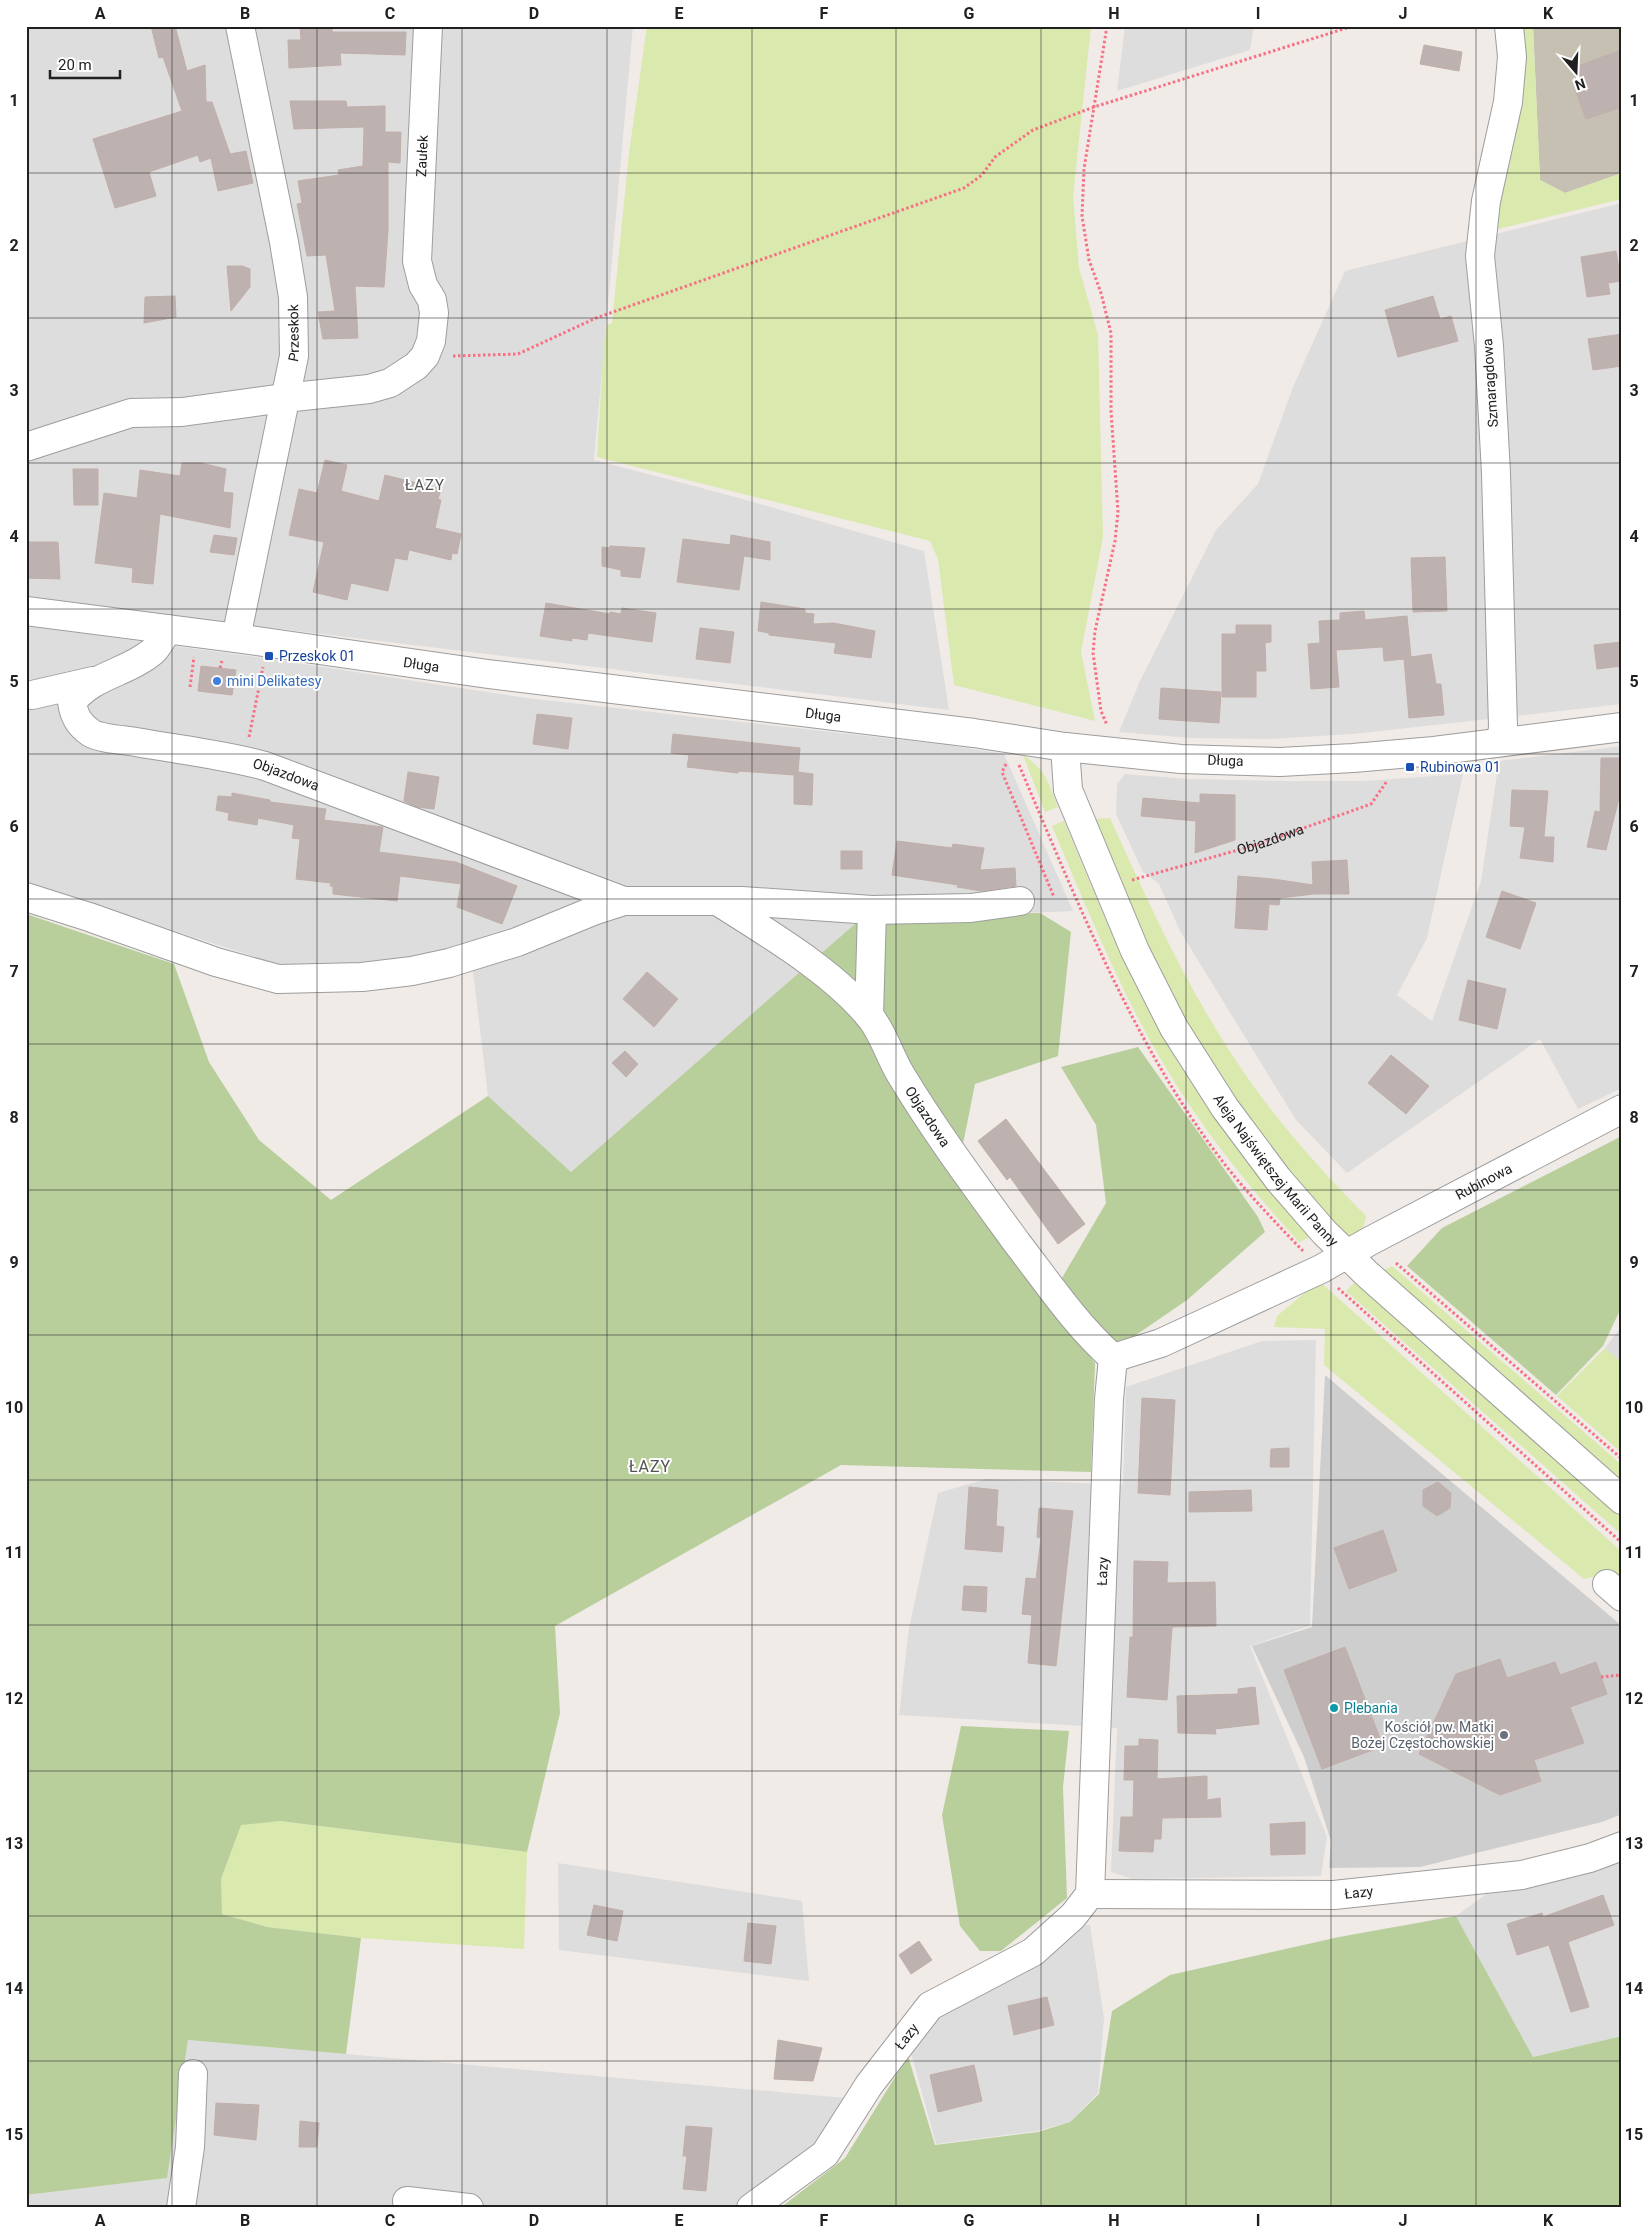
<svg xmlns="http://www.w3.org/2000/svg" width="1648" height="2234" font-family="Roboto,sans-serif">
  <style>
    .residential { fill: #dedddd }
    .religious { fill: #cecece }
    .construction { fill: #c5c0b2 }
    .grass { fill: #dae9ae }
    .forest { fill: #b8cf9c }
    .parking { fill: #dcdcdc }
    .building { fill: #bdb2b0; stroke: #c2aea9 }
    .lines { fill: none; stroke-linecap: round; stroke-linejoin: round }
    .minor-casing { stroke: #9d9d9d; stroke-width: 30 }
    .path { stroke: #f87084; stroke-width: 3; stroke-dasharray: 2.5 2.5; stroke-linecap: butt }
    .minor { stroke: #fff; stroke-width: 28 }
    .grid { fill: none; stroke: #202020; stroke-width: 1; stroke-opacity: 0.55 }
    .transit-dot { fill: #1a4fb4; stroke: #fff; stroke-width: 2 }
    .shop-dot { fill: #3f7fe0; stroke: #fff; stroke-width: 2 }
    .culture-dot { fill: #0f9aa8; stroke: #fff; stroke-width: 2 }
    .worship-dot { fill: #6b7280; stroke: #fff; stroke-width: 2 }
    .labels { text-anchor: middle; stroke-width: 4; stroke-linejoin: round; paint-order: stroke }
    .street-label { font-size: 14px; fill: #202020; stroke: #fff }
    .transit-label { font-size: 14px; fill: #164399; stroke: #fff; text-anchor: start }
    .shop-label { font-size: 14px; fill: #366cbe; stroke: #fff; text-anchor: start }
    .culture-label { font-size: 14px; fill: #0d838f; stroke: #fff; text-anchor: start }
    .worship-label { font-size: 14px; fill: #5b616d; stroke: #fff; text-anchor: end }
    .neighbourhood-label { font-size: 15px; letter-spacing: 1px; fill: #535353; stroke: #fff }
    .quarter-label { font-size: 16px; letter-spacing: 1px; fill: #535353; stroke: #fff }
    .neatline { fill: none; stroke: #202020; stroke-width: 2 }
    .grid-label { font-size: 16px; text-anchor: middle; font-weight: bold; fill: #202020 }
  </style>
  <rect width="100%" height="100%" fill="#f0ebe7"/>
  <!-- residential -->
  <g class="residential">
    <path d="M26,26h607l-39,434 138,36 192,55 25,159 -677,-82 -34,-2 -212,-27z"/>
    <path d="M1125,26h129l-4,24 -133,41z"/>
    <path d="M1622,203v501l-269,30 -84,5 -78,-1 -72,-6 21,-51 76,-151 42,-46 35,-97 52,-116z"/>
    <path d="M26,626l238,32 262,40 421,47 57,9 69,157 -116,5 -92,-1 -294,257 -83,-76 -17,-141 -169,17 -276,-89z"/>
    <path d="M1622,746v342l-44,21 -38,-70 -193,134 -51,-53 -116,-189 -21,-47 -16,-12 -27,-58 1,-30 8,-10 64,5 97,2h80l97,-7 -36,164 -30,57 35,26 49,-140 18,-120z"/>
    <path d="M1316,1340l-6,286 -60,20 77,191 -6,39 -189,3 -21,-7 6,-144 -218,-13 10,-87 29,-135 48,-14 137,6 3,-98 136,-46z"/>
    <path d="M1622,1858v178l-89,21 -77,-141 33,-24z"/>
    <path d="M558,1863l244,38 7,80 -250,-31z"/>
    <path d="M1083,1925h7l14,93 -6,75 -28,29 -33,9 -101,13 -25,-91 29,-36 101,-54z"/>
    <path d="M188,2040l669,59 -33,55 -73,54h-725v-13l141,-17z"/>
  </g>
  <!-- religious -->
  <path class="religious" d="M1325,1375l297,251v188l-20,8 -182,45 -91,1 2,-27 -27,-84 -52,-111 60,-19z"/>
  <!-- construction -->
  <path class="construction" d="M1533,26h89v147l-57,20 -25,-13z"/>
  <!-- grass -->
  <g class="grass">
    <path d="M647,26h444l-18,171 6,71 19,67 5,202 -22,115 14,69 -141,-36 -16,-126 -8,-18 -333,-84 7,-116 3,-16 5,-2 17,-170z"/>
    <path d="M1511,26h22l7,154 25,13 57,-20v26l-124,30z"/>
    <path d="M1023,755c23,15 25,27 35,52l-13,5z"/>
    <path d="M1110,818c39,86 79,175 133,253 36,53 78,99 123,145l-4,19 -8,1 -9,-2 -12,-11 -23,-26 -67,-84 -55,-88 -36,-69 -62,-137z"/>
    <path d="M1064,821c31,73 60,149 100,217 41,72 92,138 146,199l-11,5c-56,-61 -107,-126 -147,-198 -39,-70 -69,-145 -100,-218z"/>
    <path d="M1392,1266l230,199v17l-240,-211z"/>
    <path d="M1319,1281l303,271v26l-7,-6 -31,7 -260,-214 1,-36 -51,-2 3,-11z"/>
    <path d="M1355,1282l267,234v19l-276,-244z"/>
    <path d="M1605,1348l17,15v90l-65,-57z"/>
    <path d="M280,1821l247,31 -3,97 -163,-11 -94,-11 -45,-13 -1,-35 20,-55z"/>
  </g>
  <!-- forest -->
  <g class="forest">
    <path d="M1040,913l31,19 -13,124 -83,28 -19,95 139,184 -4,109 -250,-7 -286,161 5,87 -33,139 -247,-31 -39,4 -20,54 1,35 45,13 94,11 -15,116 -158,-14 -21,138 -141,17v-1281l148,50 35,98 50,78 72,60 157,-104 83,76 293,-256z"/>
    <path d="M1138,1047l120,170 7,15 -78,68 -67,46 -26,-23 -35,-40 47,-80 -10,-78 -35,-58z"/>
    <path d="M1622,1136v170l-19,40 -47,49 -149,-129 35,-38z"/>
    <path d="M961,1726l108,5 -6,56 4,111 -66,53h-21l-20,-25 -18,-111z"/>
    <path d="M1456,1916l77,141 89,-21v172h-842l65,-50 63,-102 27,89 103,-13 32,-10 29,-28 13,-83 58,-36 169,-38z"/>
  </g>
  <!-- parking -->
  <path class="parking" d="M1622,1326v37l-17,-15z"/>
  <!-- building -->
  <g class="building">
    <path d="M151,26h24l12,45 18,-6 1,37h6l18,52 16,-3 7,32 -35,8 -7,-33 -11,4 -2,-7 -49,17 7,24 -41,12 -22,-69 89,-28 -19,-54 -4,1z"/>
    <path d="M300,26h32v6h74l-1,23 -65,-2 1,12 -52,3 -1,-28h13z"/>
    <path d="M1424,45l38,7 -3,19 -39,-7z"/>
    <path d="M1622,50v57l-36,12 -10,-28 7,-2 -8,-22z"/>
    <path d="M290,101h56l1,6 38,-1v26h16l-1,31 -12,-1v69l-4,56 -29,-1 3,52 -35,1 -5,-27 17,-1 -9,-56 -19,1 -10,-52 5,-1 -4,-22 41,-6 -1,-5 25,-4 1,-39 -70,2z"/>
    <path d="M1616,251l5,30 -13,2 2,11 -23,3 -6,-40z"/>
    <path d="M227,266h15l8,3v18l-19,24z"/>
    <path d="M175,296l1,21 -32,6 1,-26z"/>
    <path d="M1433,296l7,23 11,-3 7,25 -60,16 -13,-47z"/>
    <path d="M1622,334v32l-29,4 -5,-31z"/>
    <path d="M325,460l22,5 -6,26 38,10 6,-26 56,14 -3,10 3,1 -6,28 26,6 -4,20 -5,-1 -1,7 -42,-10 -2,10 -12,-2 -7,33 -37,-8 -4,17 -34,-8 11,-50 -35,-7 10,-46 18,4z"/>
    <path d="M182,463h19l25,6 -3,23 10,1 -3,35 -70,-14 -7,70 -21,-2 1,-14 -38,-5 9,-70 33,5 3,-28 40,6z"/>
    <path d="M73,469h25v36h-24z"/>
    <path d="M214,535l23,3 -3,17 -24,-3z"/>
    <path d="M731,535l39,7v18l-26,-4 -5,34 -62,-8 6,-43 47,6z"/>
    <path d="M26,542h32l2,37 -34,-1z"/>
    <path d="M610,546l35,2 -5,30 -19,-2v-6l-19,-4v-19l7,1z"/>
    <path d="M1445,557l2,54 -34,1 -2,-54z"/>
    <path d="M761,602l44,7v4l9,1 -1,10 21,-1 41,8 -4,27 -37,-5 2,-10 -67,-8v-2l-11,-2z"/>
    <path d="M546,603l64,11v-2l11,2 1,-6 34,5 -4,29 -64,-9 -1,7 -15,-2v3l-32,-5z"/>
    <path d="M1364,611l1,9 42,-4 4,41 20,-3 5,30h5l3,31 -35,3 -5,-59 -20,2 -1,-14 -47,3 3,37 -28,2 -3,-45 12,-1 -1,-22 21,-1v-7z"/>
    <path d="M1236,625h35v17l-6,1 1,28h-10v26h-34v-63h14z"/>
    <path d="M700,628l34,4 -4,31 -34,-4z"/>
    <path d="M1622,642v24l-25,3 -3,-24z"/>
    <path d="M201,666l35,4 -4,25 -34,-4z"/>
    <path d="M1161,688l60,4 -2,31 -60,-4z"/>
    <path d="M537,714l35,4 -4,31 -35,-5z"/>
    <path d="M673,734l127,14 -2,24 15,2 -1,31 -18,-1v-29l-55,-4 -1,2 -51,-6 2,-12 -18,-2z"/>
    <path d="M1601,758h21v40h-3l-13,52 -19,-3 8,-36 5,1z"/>
    <path d="M408,772l31,5 -5,32 -17,-2 -13,-6z"/>
    <path d="M1512,790l36,1 -4,46h10l-1,25 -33,-4 5,-31 -15,-1z"/>
    <path d="M232,793l38,7v2l56,7 -2,11 59,7 -4,25 77,10 61,24 -15,38 -45,-17 4,-23 -61,-8 -3,25 -64,-7v-8h-3l1,-3 -35,-4 4,-40 -8,-1 2,-13 -36,-7 -1,7 -29,-5 1,-7 -13,-3 2,-14 14,1z"/>
    <path d="M1200,794l35,1v45l-40,13 1,-32 -55,-5 2,-18 57,5z"/>
    <path d="M897,841l55,7 1,-4 31,4 -4,22 35,-2 1,18 -35,5 -24,-4 1,-2 -66,-10z"/>
    <rect x="841" y="851" width="21" height="18"/>
    <path d="M1347,860l2,34h-35l-34,4 -1,7 -10,-1 -2,26 -32,-2 3,-52 35,3 40,6 -1,-23z"/>
    <path d="M1502,891l34,12 -16,46 -34,-12z"/>
    <path d="M647,972l31,27 -24,28 -31,-28z"/>
    <path d="M1468,980l38,9 -9,40 -38,-9z"/>
    <path d="M625,1051l13,13 -12,13 -14,-14z"/>
    <path d="M1391,1055l38,31 -23,28 -38,-31z"/>
    <path d="M1006,1119l79,105 -27,20 -48,-67 -3,3 -29,-39z"/>
    <path d="M1142,1398l33,2 -5,95 -32,-2z"/>
    <path d="M1289,1448v19h-19l1,-18z"/>
    <path d="M1438,1482l13,11 -1,15 -13,8 -14,-10v-16z"/>
    <path d="M969,1487l29,3 -2,36 8,1 -2,25 -37,-3z"/>
    <path d="M1251,1490l1,21 -63,1v-20z"/>
    <path d="M1039,1508l34,3 -17,155 -28,-3 4,-48 -10,-1 4,-36 10,1 5,-41 -4,-1z"/>
    <path d="M1383,1530l14,41 -48,18 -15,-41z"/>
    <path d="M1134,1561l34,1 -1,21 48,-1 1,44 -44,1 -5,73 -40,-3 3,-60h3z"/>
    <path d="M964,1586l23,1 -1,25 -24,-2z"/>
    <path d="M1345,1647l38,99 -61,23 -38,-99z"/>
    <path d="M1500,1659l7,19 48,-16 5,13 36,-13 11,32 -37,13 14,36 -50,17 7,21 -41,14 -81,-41 37,-80z"/>
    <path d="M1255,1687l4,37 -44,5 1,5 -38,-1 -1,-37 61,-2v-5z"/>
    <path d="M1139,1739l19,1 -1,39 50,-3v24l13,-2 1,19 -59,1 -1,21h-7l-1,13 -34,-1 2,-34h12l1,-37h-10l1,-34h14z"/>
    <path d="M1305,1822v32l-34,1 -1,-31z"/>
    <path d="M1603,1895l11,30 -46,17 21,65 -18,5 -22,-67 -32,10 -10,-31 35,-11 1,4z"/>
    <path d="M594,1905l29,6 -6,30 -30,-6z"/>
    <path d="M748,1923l28,3 -5,38 -27,-3z"/>
    <path d="M919,1941l13,19 -21,14 -12,-19z"/>
    <path d="M1047,1997l7,28 -40,10 -6,-29z"/>
    <path d="M778,2040l44,8 -9,33 -39,-2z"/>
    <path d="M974,2065l8,36 -44,11 -8,-37z"/>
    <path d="M216,2103l43,2 -3,35 -42,-5z"/>
    <path d="M300,2121l19,2 -2,24h-18z"/>
    <path d="M686,2126l26,2 -6,63 -23,-2 4,-33h-4z"/>
  </g>
  <g class="lines">
    <defs>
      <g id="minor">
        <path id="s2" d="M26,447l105,-34 51,-1 102,-14 85,-9 21,-6 26,-17 9,-10 6,-15 3,-28 -2,-13 -9,-15 -6,-24 11,-235"/>
        <path id="s3" d="M26,611l210,27 252,36 486,59 91,14 116,12 99,3 73,-4 81,-7 188,-24"/>
        <path id="s4" d="M168,629c-5,7 -10,18 -16,23 -25,21 -60,23 -80,50 2,14 7,23 19,31 10,6 34,7 45,9 44,8 86,12 129,24l359,135"/>
        <path id="s5" d="M236,638l58,-282 -1,-59 -9,-55 -44,-216"/>
        <path d="M32,695l61,-14"/>
        <path d="M1501,742l2,-15 -7,-254 -7,-127 -9,-90 6,-55 22,-99 4,-45 -3,-31"/>
        <path id="s6" d="M1065,747l3,43 67,161 39,77 51,80 53,71 46,53 43,42 255,226"/>
        <path d="M26,897l63,20 127,45 62,17 84,-2 50,-6 37,-8 68,-21 76,-31 31,-10h118l130,9 99,-2 49,-7"/>
        <path id="s7" d="M719,902c50,32 115,70 152,116 13,17 19,39 30,57 35,58 76,113 116,168 31,40 58,81 96,115"/>
        <path d="M869,1016l3,-106"/>
        <path d="M1607,1584l15,13"/>
        <path id="s8" d="M1090,1894l244,1 188,-20 68,-17 32,-12"/>
        <path d="M407,2201l62,7"/>
        <path d="M181,2208l9,-61 3,-73"/>
        <path id="s9" d="M751,2208l74,-54 44,-69 61,-79 103,-54 40,-36 17,-22 19,-495 4,-41 48,-15 160,-74 49,-28 252,-132"/>
      </g>
    </defs>
    <!-- minor casing -->
    <use href="#minor" class="minor-casing"/>
    <!-- path -->
    <g class="path">
      <path d="M1107,26l-23,143 -2,47 7,44 12,33 10,40v78l7,101 -3,29 -20,90 -2,22 8,58 6,14"/>
      <path d="M453,356l65,-2 78,-36 368,-130 18,-13 13,-18 38,-27 61,-23 259,-81"/>
      <path d="M220,668l2,-7"/>
      <path d="M190,687l4,-30"/>
      <path d="M249,737l14,-70"/>
      <path d="M1006,764l-4,8 52,125"/>
      <path d="M1019,765c59,138 115,282 207,401 24,30 50,57 77,85"/>
      <path id="s1" d="M1132,880l127,-36 112,-40 16,-23"/>
      <path d="M1396,1263l226,196"/>
      <path d="M1338,1288l284,255"/>
      <path d="M1601,1677l21,-2"/>
    </g>
    <!-- minor -->
    <use href="#minor" class="minor"/>
  </g>
  <!-- grid -->
  <path class="grid" d="M172,26v2182M317,26v2182M462,26v2182M607,26v2182M752,26v2182M896,26v2182M1041,26v2182M1186,26v2182M1331,26v2182M1476,26v2182M26,173h1596M26,318h1596M26,463h1596M26,609h1596M26,754h1596M26,899h1596M26,1044h1596M26,1190h1596M26,1335h1596M26,1480h1596M26,1625h1596M26,1771h1596M26,1916h1596M26,2061h1596"/>
  <!-- markers -->
  <g class="transit-dot">
    <rect x="264" y="651" width="10" height="10" rx="2.5"/>
    <rect x="1405" y="762" width="10" height="10" rx="2.5"/>
  </g>
  <circle class="shop-dot" cx="217" cy="681" r="5"/>
  <circle class="culture-dot" cx="1334" cy="1708" r="5"/>
  <circle class="worship-dot" cx="1504" cy="1735" r="5"/>
  <g class="labels">
    <!-- street labels -->
    <g class="street-label">
      <text dy="5" stroke="none"><textPath href="#s2" startOffset="621">Zaułek</textPath></text>
      <text dy="5" stroke="none"><textPath href="#s5" startOffset="311">Przeskok</textPath></text>
      <text transform="translate(1490 383) rotate(-94)" y="5">Szmaragdowa</text>
      <text dy="5" stroke="none"><textPath href="#s3" startOffset="399">Długa</textPath></text>
      <text dy="5" stroke="none"><textPath href="#s3" startOffset="804">Długa</textPath></text>
      <text dy="5" stroke="none"><textPath href="#s3" startOffset="1209">Długa</textPath></text>
      <text dy="5" stroke="none"><textPath href="#s4" startOffset="361">Objazdowa</textPath></text>
      <text dy="5" stroke="none"><textPath href="#s1" startOffset="144">Objazdowa</textPath></text>
      <text dy="5" stroke="none"><textPath href="#s7" startOffset="306">Objazdowa</textPath></text>
      <text dy="5" stroke="none"><textPath href="#s6" startOffset="479">Aleja Najświętszej Marii Panny</textPath></text>
      <text dy="5" stroke="none"><textPath href="#s9" startOffset="1419">Rubinowa</textPath></text>
      <text dy="5" stroke="none"><textPath href="#s9" startOffset="794">Łazy</textPath></text>
      <text dy="5" stroke="none"><textPath href="#s8" startOffset="269">Łazy</textPath></text>
      <text dy="5" stroke="none"><textPath href="#s9" startOffset="235">Łazy</textPath></text>
    </g>
    <!-- transit labels -->
    <g class="transit-label">
      <text x="279" y="661">Przeskok 01</text>
      <text x="1420" y="772">Rubinowa 01</text>
    </g>
    <!-- shop labels -->
    <g class="shop-label">
      <text x="227" y="686">mini Delikatesy</text>
    </g>
    <!-- culture labels -->
    <g class="culture-label">
      <text x="1344" y="1713">Plebania</text>
    </g>
    <!-- worship labels -->
    <g class="worship-label">
      <text x="1494" y="1732">Kościół pw. Matki<tspan x="1494" dy="16">Bożej Częstochowskiej</tspan></text>
    </g>
    <!-- neighbourhood labels -->
    <g class="neighbourhood-label">
      <text x="425" y="490">ŁAZY</text>
    </g>
    <!-- quarter labels -->
    <g class="quarter-label">
      <text x="650" y="1472">ŁAZY</text>
    </g>
  </g>
  <!-- border -->
  <rect width="1648" height="2234" fill="none" stroke="#ffffff" stroke-width="55"/>
  <!-- north arrow -->
  <g transform="translate(1576 72) rotate(161)" stroke="#ffffff" stroke-width="4" paint-order="stroke">
  <path d="M0-4L9 19L0 12L-9 19Z" fill="#202020"/>
  <text y="-8" font-size="14" font-weight="bold" text-anchor="middle" fill="#202020">N</text>
  </g>
  <!-- scale -->
  <path d="M50 70v8h70v-8" fill="none" stroke="#202020" stroke-width="2.5"/>
  <text x="58" y="70" font-size="15" fill="#202020" stroke="#ffffff" stroke-width="4" paint-order="stroke">20 m</text>
  <rect x="28" y="28" width="1592" height="2178" class="neatline"/>
  <g class="grid-label">
    <text x="100" y="19">A</text>
    <text x="245" y="19">B</text>
    <text x="390" y="19">C</text>
    <text x="534" y="19">D</text>
    <text x="679" y="19">E</text>
    <text x="824" y="19">F</text>
    <text x="969" y="19">G</text>
    <text x="1114" y="19">H</text>
    <text x="1258" y="19">I</text>
    <text x="1403" y="19">J</text>
    <text x="1548" y="19">K</text>
    <text x="14" y="106">1</text>
    <text x="1634" y="106">1</text>
    <text x="14" y="251">2</text>
    <text x="1634" y="251">2</text>
    <text x="14" y="396">3</text>
    <text x="1634" y="396">3</text>
    <text x="14" y="542">4</text>
    <text x="1634" y="542">4</text>
    <text x="14" y="687">5</text>
    <text x="1634" y="687">5</text>
    <text x="14" y="832">6</text>
    <text x="1634" y="832">6</text>
    <text x="14" y="977">7</text>
    <text x="1634" y="977">7</text>
    <text x="14" y="1123">8</text>
    <text x="1634" y="1123">8</text>
    <text x="14" y="1268">9</text>
    <text x="1634" y="1268">9</text>
    <text x="14" y="1413">10</text>
    <text x="1634" y="1413">10</text>
    <text x="14" y="1558">11</text>
    <text x="1634" y="1558">11</text>
    <text x="14" y="1704">12</text>
    <text x="1634" y="1704">12</text>
    <text x="14" y="1849">13</text>
    <text x="1634" y="1849">13</text>
    <text x="14" y="1994">14</text>
    <text x="1634" y="1994">14</text>
    <text x="14" y="2140">15</text>
    <text x="1634" y="2140">15</text>
    <text x="100" y="2226">A</text>
    <text x="245" y="2226">B</text>
    <text x="390" y="2226">C</text>
    <text x="534" y="2226">D</text>
    <text x="679" y="2226">E</text>
    <text x="824" y="2226">F</text>
    <text x="969" y="2226">G</text>
    <text x="1114" y="2226">H</text>
    <text x="1258" y="2226">I</text>
    <text x="1403" y="2226">J</text>
    <text x="1548" y="2226">K</text>
  </g>
</svg>
